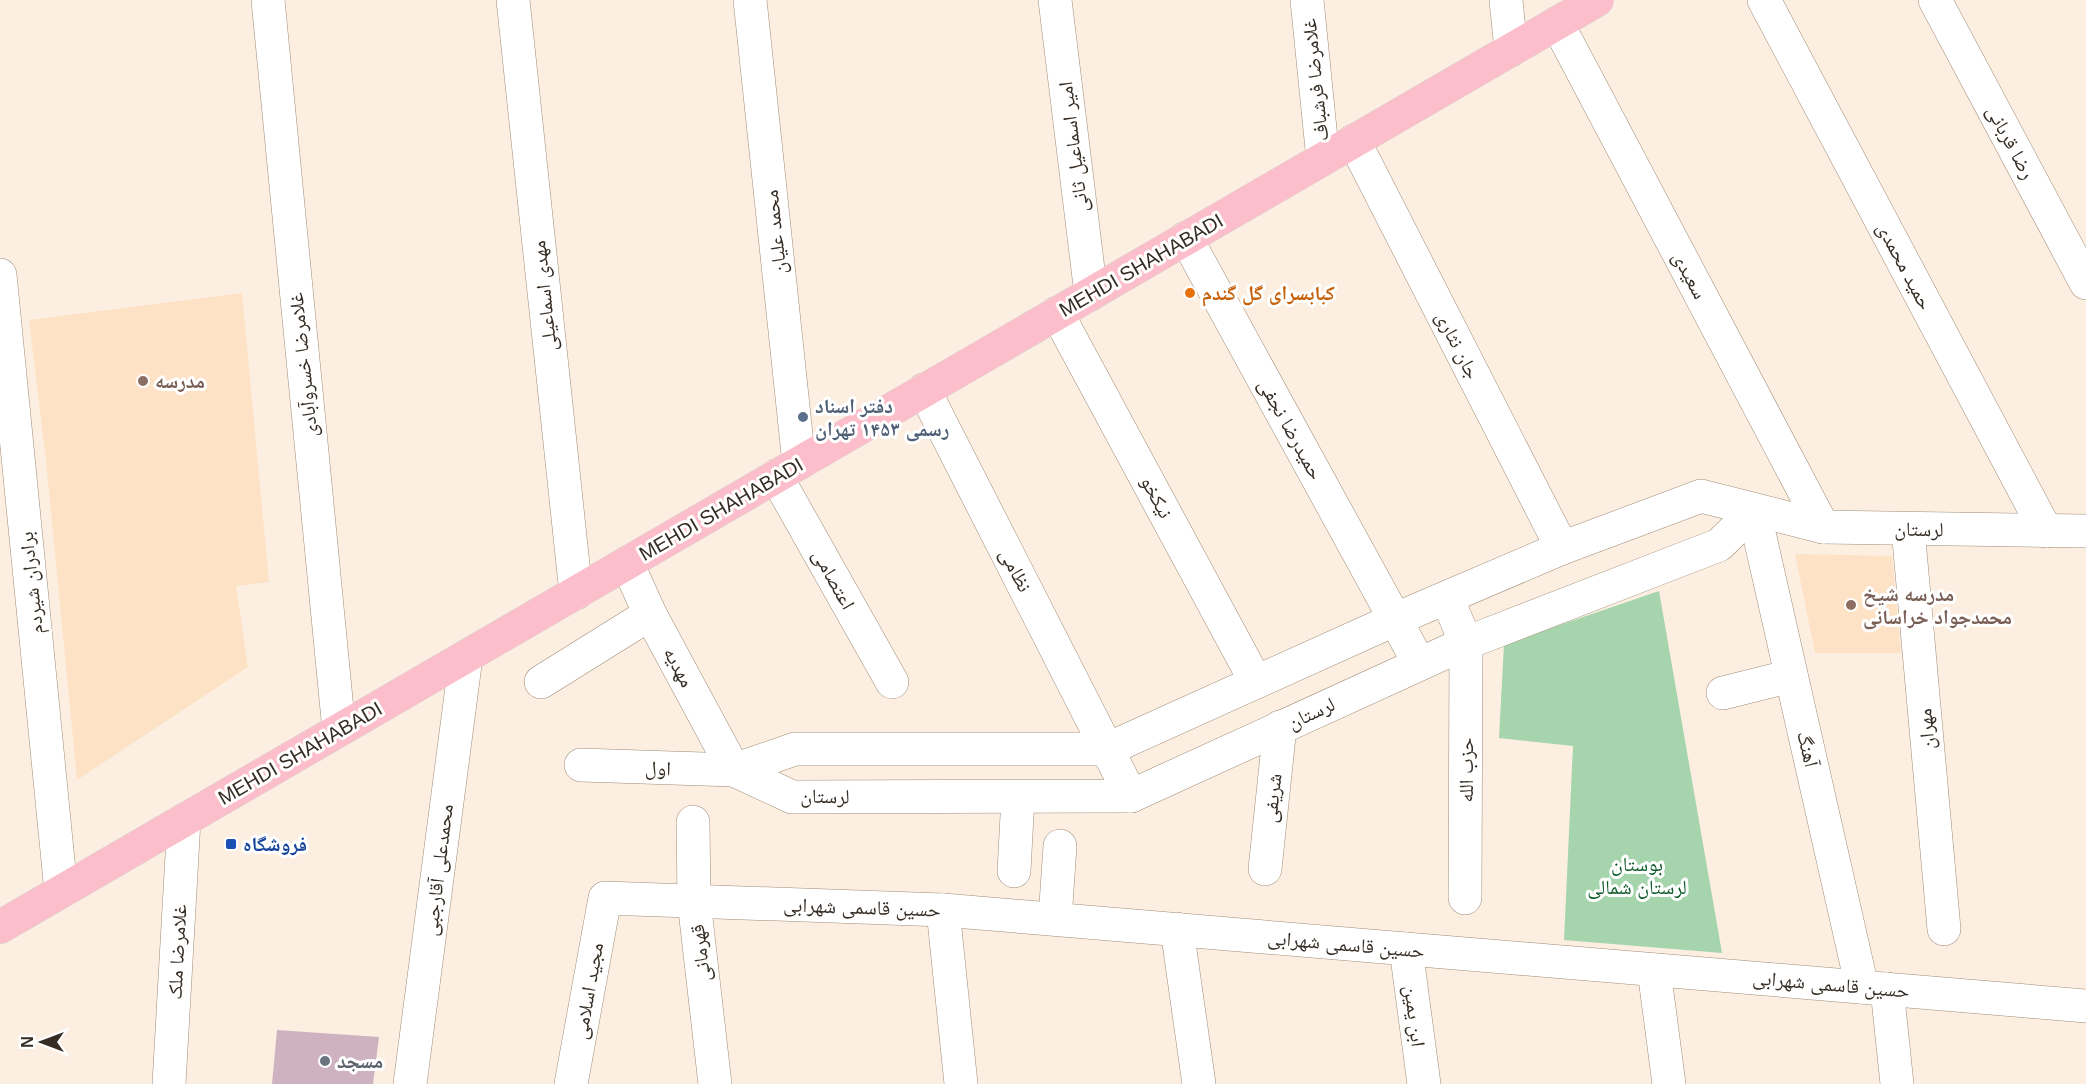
<svg xmlns="http://www.w3.org/2000/svg" width="2086" height="1084" font-family="Arial,'Noto Naskh Arabic',sans-serif">
  <style>
    .built { fill: #fde2c6 }
    .green { fill: #a5d4ad }
    .building { fill: #cfb2c0 }
    .lines { fill: none; stroke-linecap: round; stroke-linejoin: round }
    .minor-casing { stroke: #a08c78; stroke-width: 34 }
    .major-casing { stroke: #d7d5d3; stroke-width: 34 }
    .minor { stroke: #fff; stroke-width: 33 }
    .major { stroke: #fcbeca; stroke-width: 33 }
    .food-dot { fill: #e8710a; stroke: #fff; stroke-width: 2 }
    .education-dot { fill: #8d6e63; stroke: #fff; stroke-width: 2 }
    .service-dot { fill: #5c6f8a; stroke: #fff; stroke-width: 2 }
    .transit-dot { fill: #1a4fb4; stroke: #fff; stroke-width: 2 }
    .worship-dot { fill: #6b7280; stroke: #fff; stroke-width: 2 }
    .labels { text-anchor: middle; stroke-width: 6; stroke-linejoin: round; paint-order: stroke }
    .street-label { font-size: 20px; fill: #352d24; stroke: #fff }
    .food-label { font-size: 20px; font-weight: bold; fill: #c56008; stroke: #fff; text-anchor: start }
    .education-label { font-size: 20px; font-weight: bold; fill: #785e54; stroke: #fff; text-anchor: start }
    .service-label { font-size: 20px; font-weight: bold; fill: #4e5e75; stroke: #fff; text-anchor: start }
    .transit-label { font-size: 20px; font-weight: bold; fill: #164399; stroke: #fff; text-anchor: start }
    .park-label { font-size: 20px; fill: #0c5b28; stroke: #fff }
    .worship-label { font-size: 20px; font-weight: bold; fill: #5b616d; stroke: #fff; text-anchor: start }
  </style>
  <rect width="100%" height="100%" fill="#fcefe1"/>
  <!-- built -->
  <g class="built">
    <path d="M242,293l27,289 -33,4 12,81 -171,113 -31,-319 -17,-141z"/>
    <path d="M1795,554l97,2 9,97h-86z"/>
  </g>
  <!-- green -->
  <path class="green" d="M1659,591l63,362 -158,-13 9,-194 -74,-8 5,-94z"/>
  <!-- building -->
  <path class="building" d="M277,1030l102,7 -6,47h-101z"/>
  <g class="lines">
    <defs>
      <g id="minor">
        <path d="M268,0l71,730"/>
        <path d="M513,0l63,593"/>
        <path d="M750,0l49,463"/>
        <path d="M1055,0l36,294"/>
        <path d="M1307,0l16,159"/>
        <path d="M1506,0l5,50"/>
        <path d="M1764,0l282,531"/>
        <path d="M1935,0l151,283"/>
        <path d="M1557,23l266,504"/>
        <path d="M1354,141l208,407"/>
        <path d="M1186,238l233,425"/>
        <path d="M0,275l61,616"/>
        <path d="M1057,313l199,369"/>
        <path d="M924,390l207,406"/>
        <path d="M776,476l116,206"/>
        <path d="M1754,511l108,476"/>
        <path d="M1908,529l36,400"/>
        <path d="M627,563l23,51 84,156"/>
        <path d="M1447,598l19,45 -1,255"/>
        <path d="M541,682l109,-68"/>
        <path d="M1723,693l68,-17"/>
        <path d="M581,765l153,5 61,-21h313l288,-130 166,-71 139,-52 122,31 263,4"/>
        <path d="M734,770l58,27 339,-1 335,-153 253,-98 35,-34"/>
        <path d="M693,822l1,79 21,183"/>
        <path d="M1265,869l15,-142"/>
        <path d="M1014,871l4,-74"/>
        <path d="M943,910l18,174"/>
        <path d="M1055,919l5,-73"/>
        <path d="M1177,929l22,155"/>
        <path d="M1406,949l18,135"/>
        <path d="M1654,970l15,114"/>
        <path d="M1887,989l10,95"/>
        <path d="M169,1084l15,-264"/>
        <path d="M410,1084l56,-427"/>
        <path d="M571,1084l34,-186 338,12 1143,96"/>
      </g>
      <path id="major" d="M0,927l1597,-927"/>
    </defs>
    <!-- minor casing -->
    <use href="#minor" class="minor-casing"/>
    <!-- major casing -->
    <use href="#major" class="major-casing"/>
    <!-- minor -->
    <use href="#minor" class="minor"/>
    <!-- major -->
    <use href="#major" class="major"/>
  </g>
  <!-- markers -->
  <circle class="food-dot" cx="1190" cy="293" r="6"/>
  <g class="education-dot">
    <circle cx="143" cy="381" r="6"/>
    <circle cx="1851" cy="605" r="6"/>
  </g>
  <circle class="service-dot" cx="803" cy="417" r="6"/>
  <rect class="transit-dot" x="225" y="838" width="12" height="12" rx="3"/>
  <circle class="worship-dot" cx="325" cy="1061" r="6"/>
  <g class="labels">
    <!-- street labels -->
    <g class="street-label">
      <text transform="translate(1315 80) rotate(-96)" y="7">غلامرضا فرشباف</text>
      <text transform="translate(2011 142) rotate(62)" y="7">رضا قربانی</text>
      <text transform="translate(1073 147) rotate(-97)" y="7">امیر اسماعیل ثانی</text>
      <text transform="translate(775 232) rotate(-96)" y="7">محمد علیان</text>
      <text transform="translate(1141 265) rotate(-30)" y="7">MEHDI SHAHABADI</text>
      <text transform="translate(1905 266) rotate(62)" y="7">حمید محمدی</text>
      <text transform="translate(1690 275) rotate(62)" y="7">سعیدی</text>
      <text transform="translate(544 296) rotate(-96)" y="7">مهدی اسماعیلی</text>
      <text transform="translate(1458 345) rotate(63)" y="7">جان نثاری</text>
      <text transform="translate(303 365) rotate(-96)" y="7">غلامرضا خسروآبادی</text>
      <text transform="translate(1291 429) rotate(61)" y="7">حمیدرضا نجفی</text>
      <text transform="translate(1157 497) rotate(62)" y="7">نیکخو</text>
      <text transform="translate(721 509) rotate(-30)" y="7">MEHDI SHAHABADI</text>
      <text transform="translate(1919 529) rotate(1)" y="7">لرستان</text>
      <text transform="translate(1016 570) rotate(63)" y="7">نظامی</text>
      <text transform="translate(834 579) rotate(61)" y="7">اعتصامی</text>
      <text transform="translate(31 583) rotate(-96)" y="7">برادران شیردم</text>
      <text transform="translate(679 667) rotate(62)" y="7">مهدیه</text>
      <text transform="translate(1311 713) rotate(-25)" y="7">لرستان</text>
      <text transform="translate(1926 729) rotate(-95)" y="7">مهران</text>
      <text transform="translate(1808 749) rotate(77)" y="7">آهنگ</text>
      <text transform="translate(300 753) rotate(-30)" y="7">MEHDI SHAHABADI</text>
      <text transform="translate(658 768) rotate(2)" y="7">اول</text>
      <text transform="translate(1466 770) rotate(-90)" y="7">حزب الله</text>
      <text transform="translate(825 796) rotate(1)" y="7">لرستان</text>
      <text transform="translate(1272 798) rotate(-84)" y="7">شریفی</text>
      <text transform="translate(438 870) rotate(-83)" y="7">محمدعلی آقارجبی</text>
      <text transform="translate(862 907) rotate(2)" y="7">حسین قاسمی شهرابی</text>
      <text transform="translate(1346 944) rotate(5)" y="7">حسین قاسمی شهرابی</text>
      <text transform="translate(177 952) rotate(-87)" y="7">غلامرضا ملک</text>
      <text transform="translate(700 953) rotate(-97)" y="7">قهرمانی</text>
      <text transform="translate(1831 984) rotate(5)" y="7">حسین قاسمی شهرابی</text>
      <text transform="translate(588 991) rotate(-80)" y="7">مجید اسلامی</text>
      <text transform="translate(1415 1016) rotate(83)" y="7">ابن یمین</text>
    </g>
    <!-- food labels -->
    <g class="food-label">
      <text x="1202" y="300">کبابسرای گل گندم</text>
    </g>
    <!-- education labels -->
    <g class="education-label">
      <text x="155" y="388">مدرسه</text>
      <text x="1863" y="601">مدرسه شیخ<tspan x="1863" dy="23">محمدجواد خراسانی</tspan></text>
    </g>
    <!-- service labels -->
    <g class="service-label">
      <text x="815" y="413">دفتر اسناد<tspan x="815" dy="23">رسمی ۱۴۵۳ تهران</tspan></text>
    </g>
    <!-- transit labels -->
    <g class="transit-label">
      <text x="243" y="851">فروشگاه</text>
    </g>
    <!-- park labels -->
    <g class="park-label">
      <text x="1637" y="871">بوستان<tspan x="1637" dy="23">لرستان شمالی</tspan></text>
    </g>
    <!-- worship labels -->
    <g class="worship-label">
      <text x="337" y="1068">مسجد</text>
    </g>
  </g>
  <!-- north arrow -->
  <g transform="translate(42 1042) rotate(270)" stroke="#ffffff" stroke-width="4.5" paint-order="stroke">
  <path d="M0-4.5L10 22L0 15L-10 22Z" fill="#352d24"/>
  <text y="-9" font-size="16" font-weight="bold" text-anchor="middle" fill="#352d24">N</text>
  </g>
</svg>
